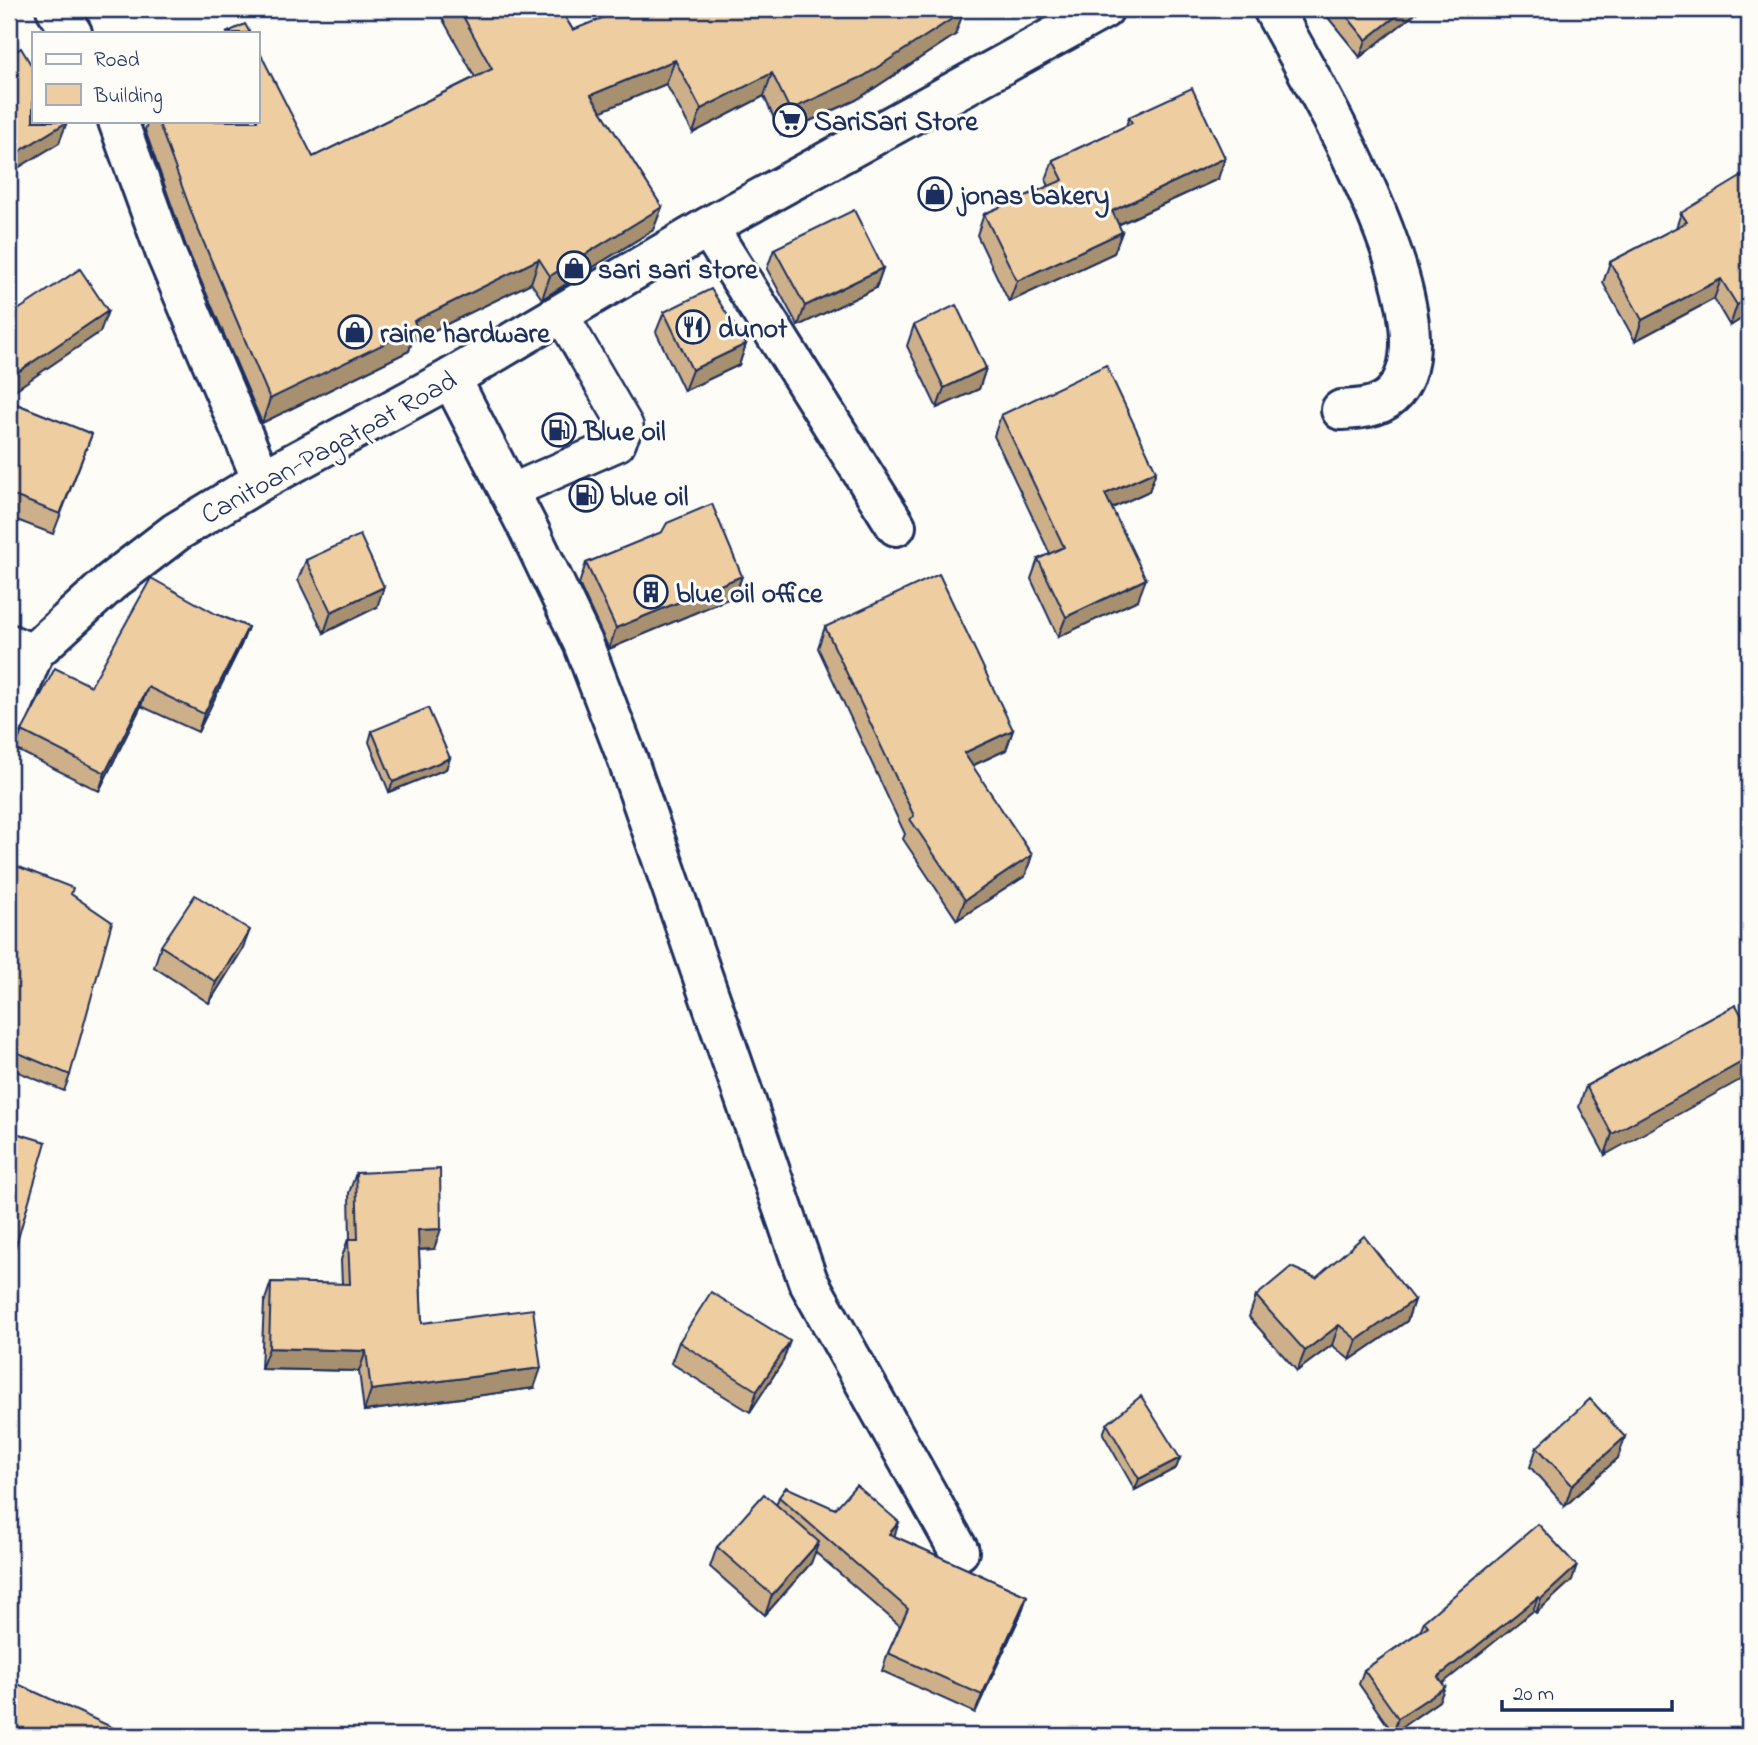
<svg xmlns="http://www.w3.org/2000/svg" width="1758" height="1745" font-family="'Indie Flower',sans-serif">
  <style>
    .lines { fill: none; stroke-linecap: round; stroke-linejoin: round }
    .lane-casing { stroke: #1b2f5e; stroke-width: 38 }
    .street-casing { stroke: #1b2f5e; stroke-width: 44 }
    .secondary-casing { stroke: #1b2f5e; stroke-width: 44 }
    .lane { stroke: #fdfcf7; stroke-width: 33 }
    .street { stroke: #fdfcf7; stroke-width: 38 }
    .secondary { stroke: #fdfcf7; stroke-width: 38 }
    .wall { fill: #cdb08a; stroke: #1b2f5e; stroke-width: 2 }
    .shaded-wall { fill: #a79070; stroke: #1b2f5e; stroke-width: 2 }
    .building { fill: #eecda0; stroke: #1b2f5e; stroke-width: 2 }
    .labels { text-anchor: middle; stroke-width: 6; stroke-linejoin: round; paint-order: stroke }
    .poi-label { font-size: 28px; font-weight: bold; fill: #1b2f5e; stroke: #fdfcf7; text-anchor: start }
    .street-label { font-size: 28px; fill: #1b2f5e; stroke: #fdfcf7 }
  </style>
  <rect width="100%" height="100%" fill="#fdfcf7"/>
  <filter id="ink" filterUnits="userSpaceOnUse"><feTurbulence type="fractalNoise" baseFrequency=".0143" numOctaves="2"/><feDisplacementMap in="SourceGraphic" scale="14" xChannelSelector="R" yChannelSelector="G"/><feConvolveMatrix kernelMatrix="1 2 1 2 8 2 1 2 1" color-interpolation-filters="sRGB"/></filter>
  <g filter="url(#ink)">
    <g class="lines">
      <defs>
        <g id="lane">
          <path d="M509,492l109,-48 8,-18 -65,-112"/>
          <path d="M9,641l25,11"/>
        </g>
        <g id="street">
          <path d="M56,9l16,24"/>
          <path d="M1273,9c37,70 190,320 118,387 -13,12 -32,13 -50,14"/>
          <path d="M118,121l48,133 96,226"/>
          <path d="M708,227l188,299"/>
          <path d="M451,378l78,152 54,113 44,115 181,523 151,270"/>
        </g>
        <path id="secondary" d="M9,715l25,-63 77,-70 65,-50 86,-52 189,-102 257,-151 396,-218"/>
      </defs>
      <!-- lane casing -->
      <use href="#lane" class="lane-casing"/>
      <!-- street casing -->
      <use href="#street" class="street-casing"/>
      <!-- secondary casing -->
      <use href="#secondary" class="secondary-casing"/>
      <!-- lane -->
      <use href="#lane" class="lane"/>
      <!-- street -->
      <use href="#street" class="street"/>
      <!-- secondary -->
      <use href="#secondary" class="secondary"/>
    </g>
    <!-- wall -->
    <g class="wall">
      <path d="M437,9h123l13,21 382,5 -99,65 -75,34 -17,-38 -71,37 -27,-49 -65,27 61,96 -9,23 -111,69 -11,-16 -119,58 -3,10 -147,72 -76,-177 -41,-116 3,-9h109l56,36 162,-80z"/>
      <path d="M1321,9h100l-61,48z"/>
      <path d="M9,56l50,87 -48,29 -2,-3z"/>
      <path d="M1129,117l89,62 -100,46 4,7 -8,21 -105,49 -32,-67 7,-21 65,-28 -3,-6 7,-20 73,-34z"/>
      <path d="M1681,213l68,101 -19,12 -16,-27 -79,42 -32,-58 7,-21 66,-34z"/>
      <path d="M774,249l109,19 -7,20 -78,38 -31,-57z"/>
      <path d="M664,312l82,32 -7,21 -55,26 -28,-59z"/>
      <path d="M914,325l72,43 -7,21 -42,19 -30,-62z"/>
      <path d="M9,401l83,33 -39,100 -44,-17z"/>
      <path d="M1001,415l155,56 -7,20 -37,17 26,92 -80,37 -27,-58 7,-20 12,-5 -56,-118z"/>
      <path d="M662,532l80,44 -7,20 -126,53 -30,-65 7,-21z"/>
      <path d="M306,560l71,47 -53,26 -26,-53z"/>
      <path d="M216,614l32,13 -7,18 -43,87 -57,-26 -42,85 -84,-42 7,-18 69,-45z"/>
      <path d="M825,627l188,103 -7,20 -34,16 60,89 -7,21 -68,44 -54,-81 2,-5 -87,-186z"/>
      <path d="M372,731l78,27 -4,11 -57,23 -20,-50z"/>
      <path d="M9,863l62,31 -1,181 -6,16 -55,-23z"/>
      <path d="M161,946l81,4 -33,53 -55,-36z"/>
      <path d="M1736,1005l-131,150 -26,-48 7,-21z"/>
      <path d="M9,1131l8,111 -5,15 -3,-1z"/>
      <path d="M356,1173l78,76 -15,1 3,73 112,65 -170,23 -5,-40 -98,-2 3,-66 7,-21 71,2 -1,-24 7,-21h2l-1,-46z"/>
      <path d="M1316,1278l98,22 -7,21 -57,39 -18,-15 -35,26 -48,-54 7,-21z"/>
      <path d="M679,1342l104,19 -33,51 -79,-49z"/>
      <path d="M1107,1424l73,34 -4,10 -41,22 -32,-56z"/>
      <path d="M1537,1447l81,11 -53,48 -35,-39z"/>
      <path d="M779,1497l120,25 -5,14 133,60 -6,18 -46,99 -93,-42 6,-18 12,-27 -85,-74 -4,11 -46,52 -55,-48 7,-20 59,-42z"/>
      <path d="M1572,1580l-36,33 -3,-2 -91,72 -3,18 -46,32 -34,-49 5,-14 56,-39 4,-10z"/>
    </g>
    <!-- shaded-wall -->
    <g class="shaded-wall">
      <path d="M1405,9h16l-61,48 6,-17z"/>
      <path d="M964,11l-9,24 -99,65 -75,34 9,-24z"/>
      <path d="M675,60l-9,24 -83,35 8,-24z"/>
      <path d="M772,73l-8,23 -71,37 8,-24z"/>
      <path d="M67,122l-8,21 -48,29 7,-20z"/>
      <path d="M1225,158l-7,21 -114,52 8,-20z"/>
      <path d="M662,207l-9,23 -111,69 8,-23z"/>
      <path d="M1122,232l-8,21 -105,49 8,-21z"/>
      <path d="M539,259l-8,24 -119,58 -3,10 -147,72 8,-24 144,-78z"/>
      <path d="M883,268l-7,20 -78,38 7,-20z"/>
      <path d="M1721,279l-7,20 -79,42 7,-21z"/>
      <path d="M1749,298v16l-19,12 7,-21z"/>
      <path d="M108,311l-8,21 -91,62v-16z"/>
      <path d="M746,344l-7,21 -55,26 8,-21z"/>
      <path d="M986,368l-7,21 -42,19 7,-20z"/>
      <path d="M1156,471l-7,20 -52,24 8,-21z"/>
      <path d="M742,576l-7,20 -126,53 7,-21z"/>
      <path d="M1146,579l-8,21 -80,37 8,-20z"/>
      <path d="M384,587l-7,20 -53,26 7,-21z"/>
      <path d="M248,627l-7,18 -43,87 6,-18z"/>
      <path d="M148,687l-7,19 -42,85 6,-18z"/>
      <path d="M1013,730l-7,20 -50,23 8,-20z"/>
      <path d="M450,758l-4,11 -57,23 4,-10z"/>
      <path d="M1032,855l-7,21 -68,44 8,-20z"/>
      <path d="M250,930l-8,20 -33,53 7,-21z"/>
      <path d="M1749,1058v17l-144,80 7,-21z"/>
      <path d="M441,1229l-7,20 -24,1 8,-20z"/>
      <path d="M1414,1300l-7,21 -57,39 7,-20z"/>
      <path d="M1339,1325l-7,20 -35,26 8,-20z"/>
      <path d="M790,1341l-7,20 -33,51 7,-21z"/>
      <path d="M269,1348l97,3 -7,20 -98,-2z"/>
      <path d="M541,1368l-7,20 -170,23 7,-21z"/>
      <path d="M1625,1437l-7,21 -53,48 7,-21z"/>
      <path d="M1180,1458l-4,10 -41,22 4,-11z"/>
      <path d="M899,1522l-6,18 -4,-6z"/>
      <path d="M819,1542l-8,21 -46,52 7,-20z"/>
      <path d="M1577,1566l-5,14 -36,33 5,-14z"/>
      <path d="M1027,1596l-6,18 -46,99 7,-18z"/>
      <path d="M1538,1597l-5,14 -100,80 5,-14z"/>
      <path d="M1445,1687l-6,14 -46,32 5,-15z"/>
    </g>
    <!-- building -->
    <g class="building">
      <path d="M459,9h101l13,21 51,-21h338l2,2 -100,65 -74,34 -18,-37 -71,36 -26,-49 -84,35 71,112 -112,69 -11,-17 -125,62 3,7 -147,71 -75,-177 -37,-101h99v-74l56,110 179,-88z"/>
      <path d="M1341,9h64l-39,31z"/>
      <path d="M245,24l5,9h-24z"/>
      <path d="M21,48l12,20v53h33l1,1 -49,30 -9,-16v-80z"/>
      <path d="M1192,88l33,70 -113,53 10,21 -105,49 -33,-67 79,-34 -10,-20 79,-37 -3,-6z"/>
      <path d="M1749,172v126l-12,7 -16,-26 -79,41 -32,-58 77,-40 -6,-9z"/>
      <path d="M854,210l29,58 -78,38 -31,-57z"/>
      <path d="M80,269l28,42 -99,67v-77l2,-1 7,10z"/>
      <path d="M711,289l35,55 -54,26 -28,-58z"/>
      <path d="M956,305l30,63 -42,20 -30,-63z"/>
      <path d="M1106,365l50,106 -51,23 41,85 -80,38 -28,-58 26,-12 -63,-132z"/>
      <path d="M9,401l83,33 -32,80 -51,-20z"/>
      <path d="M712,504l30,72 -126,52 -30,-65 76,-31 5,-9z"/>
      <path d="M360,535l24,52 -53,25 -25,-52z"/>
      <path d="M939,574l74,156 -49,23 68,102 -67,45 -55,-81 4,-3 -89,-189z"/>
      <path d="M151,578l65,36 32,13 -44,87 -56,-27 -43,86 -83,-42 33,-63 36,18z"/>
      <path d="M428,708l22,50 -57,24 -21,-51z"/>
      <path d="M9,863l64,25 -2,6 41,28 -42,153 -61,-26z"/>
      <path d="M195,895l55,35 -34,52 -55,-36z"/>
      <path d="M1736,1005l13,24v29l-137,76 -26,-48z"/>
      <path d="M9,1131l37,11 -29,100 -8,-3z"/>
      <path d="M440,1169l1,60 -23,1 4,93 111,-14 8,59 -170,22 -5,-39 -97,-3 2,-66 79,2 -2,-45h10l-2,-66z"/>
      <path d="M1364,1236l50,64 -57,40 -18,-15 -34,26 -49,-55 35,-29 25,11z"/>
      <path d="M711,1292l79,49 -33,50 -78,-49z"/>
      <path d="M1141,1396l39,62 -41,21 -32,-55z"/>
      <path d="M1590,1399l35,38 -53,48 -35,-38z"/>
      <path d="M856,1485l43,37 -10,12 138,62 -45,99 -94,-42 20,-44 -129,-112 7,-10 49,22z"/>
      <path d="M764,1494l55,48 -47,53 -55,-48z"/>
      <path d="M1538,1524l39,42 -36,33 -3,-2 -100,80 7,10 -47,31 -34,-48 64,-44 -4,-5z"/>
      <path d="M9,1680l122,56h-122z"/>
    </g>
  </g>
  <!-- icons -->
  <defs>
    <symbol id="supermarket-ring" viewBox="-11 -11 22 22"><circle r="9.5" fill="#fdfcf7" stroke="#1b2f5e" stroke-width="1.5"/><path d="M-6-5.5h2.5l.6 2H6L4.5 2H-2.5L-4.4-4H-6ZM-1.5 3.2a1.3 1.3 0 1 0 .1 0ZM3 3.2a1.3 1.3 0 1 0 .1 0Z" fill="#1b2f5e"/></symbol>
    <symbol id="shop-ring" viewBox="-11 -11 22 22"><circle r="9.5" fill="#fdfcf7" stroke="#1b2f5e" stroke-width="1.5"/><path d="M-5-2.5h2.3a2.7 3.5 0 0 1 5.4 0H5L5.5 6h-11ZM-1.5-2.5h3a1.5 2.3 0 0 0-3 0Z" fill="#1b2f5e"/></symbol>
    <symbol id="restaurant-ring" viewBox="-11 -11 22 22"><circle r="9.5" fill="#fdfcf7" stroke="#1b2f5e" stroke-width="1.5"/><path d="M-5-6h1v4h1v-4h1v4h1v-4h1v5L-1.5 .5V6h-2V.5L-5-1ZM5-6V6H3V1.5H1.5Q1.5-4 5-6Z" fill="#1b2f5e"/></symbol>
    <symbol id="fuel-ring" viewBox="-11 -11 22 22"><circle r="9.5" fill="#fdfcf7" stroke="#1b2f5e" stroke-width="1.5"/><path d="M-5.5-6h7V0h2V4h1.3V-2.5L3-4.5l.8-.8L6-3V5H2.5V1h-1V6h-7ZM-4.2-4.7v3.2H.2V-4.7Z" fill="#1b2f5e"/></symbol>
    <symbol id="building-ring" viewBox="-11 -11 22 22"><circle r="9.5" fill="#fdfcf7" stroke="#1b2f5e" stroke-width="1.5"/><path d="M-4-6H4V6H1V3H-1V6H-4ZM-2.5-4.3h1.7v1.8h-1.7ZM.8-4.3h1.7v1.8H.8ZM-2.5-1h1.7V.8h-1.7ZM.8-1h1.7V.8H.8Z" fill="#1b2f5e"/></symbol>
  </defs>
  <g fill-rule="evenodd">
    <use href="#supermarket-ring" x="771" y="101" width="38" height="38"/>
    <use href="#shop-ring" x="916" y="175" width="38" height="38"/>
    <use href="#shop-ring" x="555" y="249" width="38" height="38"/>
    <use href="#restaurant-ring" x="674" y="308" width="38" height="38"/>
    <use href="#shop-ring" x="336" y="313" width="38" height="38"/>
    <use href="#fuel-ring" x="540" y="411" width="38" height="38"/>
    <use href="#fuel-ring" x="567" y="476" width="38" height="38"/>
    <use href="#building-ring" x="632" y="573" width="38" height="38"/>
  </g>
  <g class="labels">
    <!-- poi labels -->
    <g class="poi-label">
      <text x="814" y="130">SariSari Store</text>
      <text x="960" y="204">jonas bakery</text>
      <text x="598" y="278">sari sari store</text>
      <text x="718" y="337">dunot</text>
      <text x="380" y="342">raine hardware</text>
      <text x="584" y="440">Blue oil</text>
      <text x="610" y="505">blue oil</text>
      <text x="676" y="602">blue oil office</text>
    </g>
    <!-- street labels -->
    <g class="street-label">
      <text transform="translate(328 446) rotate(-29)" y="10">Canitoan-Pagatpat Road</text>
    </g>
  </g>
  <!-- margin -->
  <rect width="1758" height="1745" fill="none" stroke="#fdfcf7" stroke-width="35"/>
  <rect x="18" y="18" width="1723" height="1710" fill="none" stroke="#1b2f5e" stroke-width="2.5" filter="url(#ink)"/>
  <!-- legend -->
  <rect x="32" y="32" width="228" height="91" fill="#fdfcf7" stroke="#a3aaba" stroke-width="2"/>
  <rect x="46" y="54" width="35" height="10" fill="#fdfcf7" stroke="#a3aaba" stroke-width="2"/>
  <text x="94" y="66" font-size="21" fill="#1b2f5e">Road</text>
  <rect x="46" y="84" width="35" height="21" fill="#eecda0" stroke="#a3aaba" stroke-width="2"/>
  <text x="94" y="102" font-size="21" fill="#1b2f5e">Building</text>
  <!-- scale -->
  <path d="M1502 1700v10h170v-10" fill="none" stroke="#1b2f5e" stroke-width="3.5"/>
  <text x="1513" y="1700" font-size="21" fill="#1b2f5e" stroke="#fdfcf7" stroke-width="5" paint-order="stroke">20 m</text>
</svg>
